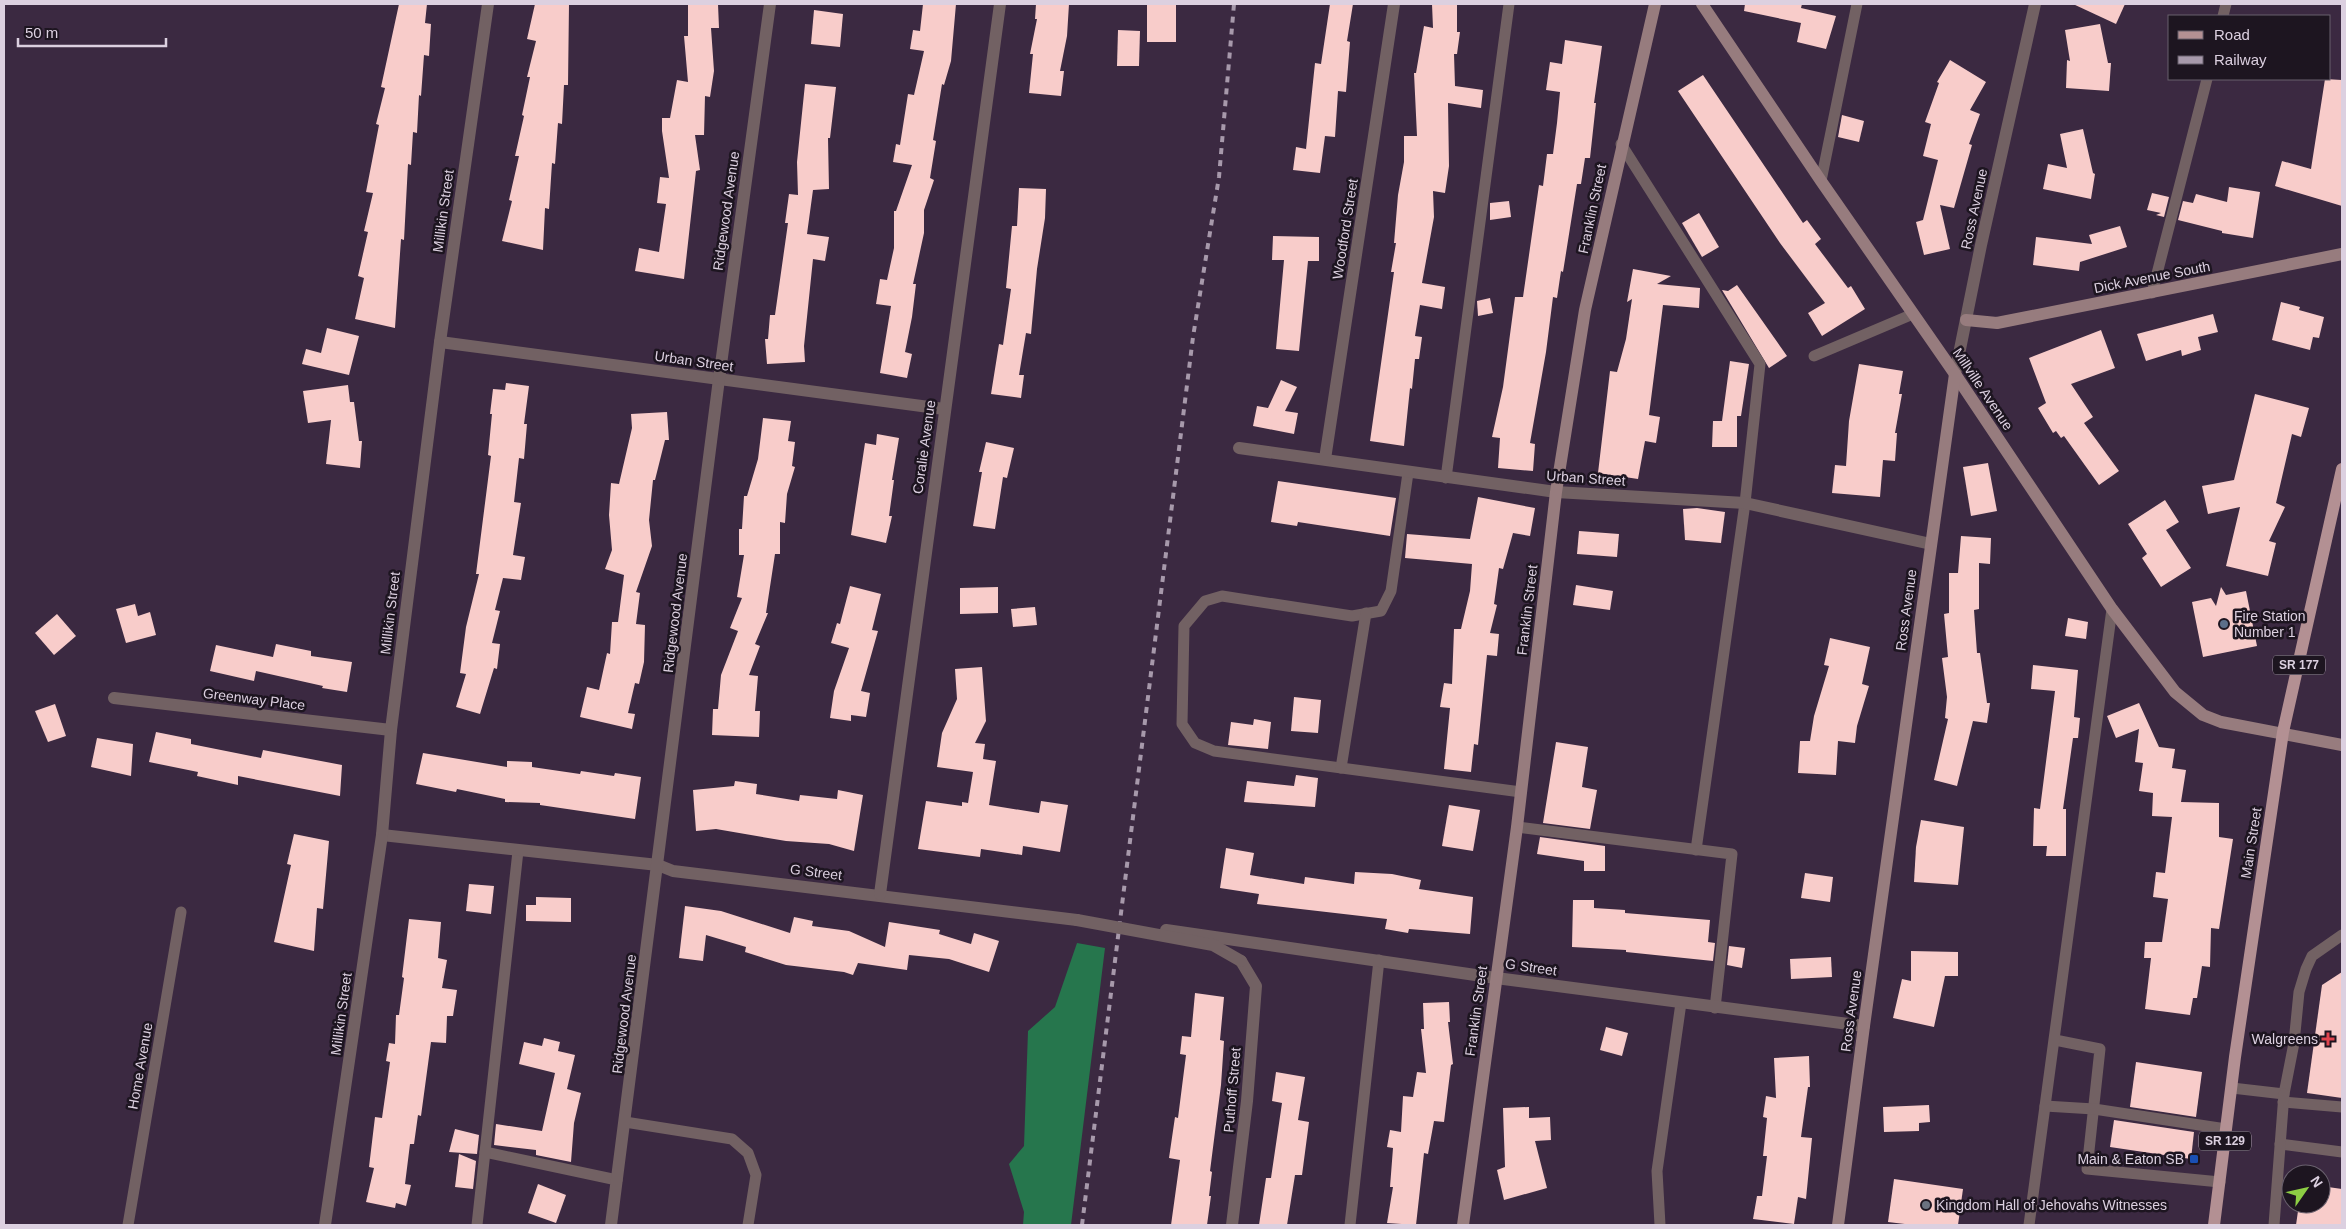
<svg xmlns="http://www.w3.org/2000/svg" width="2346" height="1229" font-family="Helvetica,sans-serif">
  <style>
    .forest { fill: #26764d }
    .building { fill: #f8ccca }
    .lines { fill: none; stroke-linecap: round; stroke-linejoin: round }
    .lane { stroke: #726163; stroke-width: 11 }
    .street { stroke: #726163; stroke-width: 12 }
    .secondary { stroke: #977c7e; stroke-width: 12 }
    .primary { stroke: #b39093; stroke-width: 12 }
    .rail { stroke: #a799ab; stroke-width: 4; stroke-dasharray: 6 6; stroke-linecap: butt }
    .street-bridge { stroke: #726163; stroke-width: 12 }
    .service-dot { fill: #5c6f8a; stroke: #1d1520; stroke-width: 2 }
    .health-dot { fill: #e0444e; stroke: #1d1520; stroke-width: 2 }
    .transit-dot { fill: #1a4fb4; stroke: #1d1520; stroke-width: 2 }
    .worship-dot { fill: #6b7280; stroke: #1d1520; stroke-width: 2 }
    .labels { text-anchor: middle; stroke-width: 5; stroke-linejoin: round; paint-order: stroke }
    .shield { fill: #1d1520; stroke: #a398a6; stroke-width: 1 }
    .shield-label { font-size: 12px; font-weight: bold; fill: #dcd0e0 }
    .street-label { font-size: 14px; fill: #dcd0e0; stroke: #1d1520 }
    .poi-label { font-size: 14px; fill: #dcd0e0; stroke: #1d1520; text-anchor: start }
  </style>
  <rect width="100%" height="100%" fill="#3b2941"/>
  <!-- forest -->
  <path class="forest" d="M1077,943l28,5 -34,277h-48l1,-13 -15,-48 15,-18 4,-115 27,-24z"/>
  <!-- building -->
  <g class="building">
    <path d="M399,4h28l-2,19 6,1 -2,32 -5,-1 -3,41 -2,-1 -2,38 -4,-1 -2,33 -3,-1 -4,76 -3,-1 -6,89 -40,-9 9,-41 -6,-2 10,-44 -4,-1 9,-38 -7,-1 13,-67 -3,-1 9,-36 -4,-1z"/>
    <path d="M535,4h34l-1,81h-4l-2,39 -4,-1 -3,41 -3,-1 -3,46 -4,-1 -2,42 -41,-9 10,-40 -3,-1 10,-44h-4l9,-40 -2,-1 8,-38h-3l9,-36 -9,-2z"/>
    <path d="M688,4h30l1,24h-8l3,43 -4,26 -5,-1 -1,39h-9l5,35 -4,1 -12,108 -49,-8 4,-23 20,4 7,-48 -9,-1 3,-26 9,1 -7,-47v-13h8l7,-38 11,2 -4,-46h4z"/>
    <path d="M923,4h33l-5,57 -7,24 -2,-1 -9,56 3,1 -6,37 4,2 -10,30v23l-11,51h3l-4,33 -7,35 7,2 -5,24 -27,-5 11,-67 -15,-2 4,-25 7,1 7,-32v-37h2l16,-46 -19,-3 3,-18 4,1 8,-51 6,1 10,-44 -14,-2 3,-19 7,1z"/>
    <path d="M1036,4h33l-2,32 -7,35h4l-3,25 -32,-3 4,-39h-3l7,-35h-2z"/>
    <rect x="1147" y="4" width="29" height="38"/>
    <path d="M1330,4h23l-6,37 3,1 -4,50 -8,-1 -3,46 -10,-1 -5,37 -27,-3 3,-23 10,2 9,-86 6,1z"/>
    <path d="M1432,4h25v28h3l-3,22h-3l1,32 28,4 -2,18 -33,-5 1,63 -4,27 -12,-2 1,26 -12,66 23,4 -3,22 -22,-4 -5,31 7,1 -3,22h-4l-3,30 -2,-1 -6,58 -34,-5 24,-169h-3l5,-29h-2l4,-48 6,-33v-26h13l-3,-63h2l8,-47 9,2z"/>
    <path d="M1745,4h57l-1,4 35,8 -10,33 -29,-7 4,-19 -57,-12z"/>
    <path d="M2073,4h52l-9,20z"/>
    <path d="M814,10l29,4 -3,33 -29,-3z"/>
    <path d="M2100,24l8,39h3l-2,28 -43,-3 1,-28 3,1 -5,-31z"/>
    <path d="M1118,30l22,1 -1,35h-22z"/>
    <path d="M1565,40l37,6 -8,57h2l-6,55h-5l-4,26h-4l-14,88 -2,-1 -4,27 -4,-1 -7,55 -16,91 5,1 -2,27 -35,-3 2,-30 -8,-1 11,-50 12,-90h8l16,-112 4,1 4,-32h6l4,-31 3,-31 -14,-2 4,-28 12,2z"/>
    <path d="M1950,60l36,22 -16,28 10,4 -11,30 3,1 -18,63 -14,-3 10,44 -26,6 -8,-33 7,-2 15,-60 -15,-4 8,-32 -6,-2 14,-39 -2,-1z"/>
    <path d="M1703,75l100,148 4,-3 14,19 -6,5 33,44 3,-2 14,23 -43,27 -14,-23 17,-10 -45,-60 -102,-152z"/>
    <path d="M2325,79l17,1v126l-67,-20 7,-25 29,8z"/>
    <path d="M805,84l31,3 -6,51h-2l1,51 -16,1 -6,44 22,3 -4,24 -12,-2 -9,87 1,16 -38,2 -2,-25h3l2,-24h5l13,-92h-3l4,-29 9,1 -1,-33z"/>
    <path d="M1842,115l22,6 -5,21 -21,-5z"/>
    <path d="M2083,129l10,44 2,1 -4,25 -48,-10 5,-25 19,4 -7,-34z"/>
    <path d="M2229,187l31,5 -7,46 -31,-5v-2l-44,-11 5,-19 10,2 3,-9 31,8z"/>
    <path d="M1019,188l27,1 -1,29 -8,51 -6,65 -5,-1 -7,42h5l-3,23 -30,-4 8,-50 4,1 8,-56 -5,-1 6,-62h5z"/>
    <path d="M2152,193l17,4 -5,20 -8,-2 5,-2 -14,-3z"/>
    <path d="M1509,201l2,16 -21,3v-17z"/>
    <path d="M1699,213l20,34 -17,10 -20,-34z"/>
    <path d="M2120,226l7,21 -47,15 -1,9 -46,-6 3,-28 56,7 -3,-9z"/>
    <path d="M1273,236l46,1v24h-11l-9,90 -23,-2 8,-89h-12z"/>
    <path d="M1633,269l38,7 -14,8 43,4 -1,20 -36,-3 -14,110 11,2 -4,26 -11,-2 -7,38 -40,-6 12,-102 7,1 9,-33 6,-40 -5,3z"/>
    <path d="M1737,285l50,71 -18,12 -47,-78 6,1z"/>
    <path d="M1490,298l3,15 -15,3 -1,-15z"/>
    <path d="M2281,302l19,5 -1,3 25,7 -5,21 -6,-1 -3,13 -38,-10z"/>
    <path d="M2213,314l5,18 -20,5 3,13 -19,6 -1,-6 -35,11 -9,-27z"/>
    <path d="M327,328l32,8 -10,39 -47,-11 4,-15 15,4z"/>
    <path d="M2101,330l14,38 -44,16 22,33 -9,6 35,48 -20,14 -35,-49 -3,2 -5,-7 -3,2 -15,-25 8,-5 -17,-45z"/>
    <path d="M1730,361l19,3 -8,52h-4v31h-25l1,-26h9z"/>
    <path d="M1859,364l44,7 -4,23h3l-7,39h2l-2,28 -12,-1 -3,37 -48,-4 3,-28 11,1 3,-45z"/>
    <path d="M1281,380l16,7 -12,24 13,2 -4,21 -41,-8 4,-20 11,2z"/>
    <path d="M506,383l23,3 -5,38h3l-3,35 -5,-1 -5,44 7,1 -8,52 12,2 -4,23 -18,-2 -8,32 5,1 -8,32 8,1 -3,25 -3,-1 -14,46 -24,-7 10,-33 -6,-1 6,-46 13,-53h-3l15,-118 -3,-1 4,-41h-2l3,-25 12,1z"/>
    <path d="M348,385l2,17h4l5,39h3l-2,27 -34,-4 5,-44 -23,3 -5,-32z"/>
    <path d="M2255,394l54,14 -8,29 -9,-3 -16,69 9,4 -16,34 7,2 -8,33 -42,-10 14,-59 -32,7 -6,-28 32,-6z"/>
    <path d="M667,412l2,28h-4l-10,40h-2l-4,40 3,26 -16,46 4,1 -4,31 9,1 -1,37 -5,22 -4,-1 -7,30 7,1 -3,15 -52,-12 7,-30 12,3 8,-37 3,1 2,-32h6l6,-47 -19,-6 7,-19 -3,-35 2,-32 8,1 13,-56 -1,-14z"/>
    <path d="M763,418l28,3 -3,20 7,1 -3,24 3,1 -8,27 -2,29 -5,-1v32h-5l-9,59h2l-13,31 5,2 -11,29 9,1 -3,35h5l-1,26 -47,-2 1,-26h5l3,-34 17,-44 -8,-3 12,-30 -5,-1 7,-42h-5v-26h3l2,-33h3l11,-37z"/>
    <path d="M877,434l22,4 -7,42h2l-5,36h3l-6,27 -35,-8 14,-92 11,2z"/>
    <path d="M986,442l28,6 -7,30 -4,-1 -8,52 -22,-3 9,-54h-3z"/>
    <path d="M1988,463l9,48 -26,5 -8,-49z"/>
    <path d="M1278,481l118,17 -6,38 -92,-14 -1,4 -26,-4z"/>
    <path d="M1478,497l57,11 -5,28 -17,-3 -10,36 -4,-1 -5,36 3,1 -7,28 9,1 -2,22 -10,-1 -9,90 -4,-1 -3,28 -27,-3 6,-61 -10,-1 4,-24 8,1 2,-55h7l9,-38 2,-27 -67,-6 2,-24 63,5z"/>
    <path d="M2165,500l14,22 -13,8 25,38 -30,19 -19,-29 5,-4 -19,-30z"/>
    <path d="M1697,508l28,4 -4,31 -36,-3 -2,-31z"/>
    <path d="M1579,531l40,3 -2,23 -40,-3z"/>
    <path d="M1961,536l30,2 -1,26 -11,-1v46l-5,1 3,43h3l7,50h3l-3,20 -14,-2 -16,65 -23,-6 14,-61 -3,-1 2,-21 -5,-39 6,-1 -4,-43 5,-1v-40h9z"/>
    <path d="M1576,585l37,6 -3,19 -37,-5z"/>
    <path d="M850,586l31,8 -9,36 6,1 -17,60 9,2 -4,24 -15,-2v6l-21,-3 4,-27 15,-43 -18,-5 6,-20 3,1z"/>
    <path d="M998,587v26l-38,1v-26z"/>
    <path d="M2221,587l5,8 20,-4 11,55 -54,11 -11,-55 19,-4 5,8z"/>
    <path d="M135,604l3,12 12,-4 6,23 -30,8 -10,-34z"/>
    <path d="M1035,607l2,18 -24,2 -2,-18z"/>
    <path d="M57,614l19,22 -22,19 -19,-22z"/>
    <path d="M2068,618l20,4 -2,17 -21,-3z"/>
    <path d="M1830,638l40,9 -8,37 7,2 -12,40 -2,17 -17,-2 -2,34 -38,-2 2,-32h10l4,-25 15,-50 -5,-1z"/>
    <path d="M276,644l35,7v5l41,6 -5,30 -25,-4 1,-2 -67,-15 -2,10 -44,-10 6,-26 57,12z"/>
    <path d="M2033,665l45,5 -4,47 6,1 -2,20h-5l-10,71h3v47h-20l1,-10h-14l1,-38 6,1 15,-118 -24,-2z"/>
    <path d="M982,667l4,54 -11,22 10,1 -2,15 13,2 -7,44 50,8 2,-12 27,4 -8,47 -37,-6 -1,9 -41,-6 -1,8 -62,-8 8,-48 36,5v-4l6,1 5,-31 -36,-5 5,-34 15,-34 -2,-30z"/>
    <path d="M1294,697l27,3 -3,33 -27,-2z"/>
    <path d="M2139,703l20,44 16,2 -3,19 14,2 -5,32 38,1v34l14,2 -14,90 -8,-1 -1,39 -8,-1 -5,32h-4l-3,17 -45,-6 6,-51h-7l1,-16h17l6,-43 -15,-2 3,-25 9,1 7,-56 -20,-1 1,-23 -14,-2 4,-28 -8,-1 4,-33 -23,9 -9,-22z"/>
    <path d="M55,704l11,32 -18,6 -13,-31z"/>
    <path d="M1254,719l17,3 -3,27 -40,-4 3,-23 22,3z"/>
    <path d="M156,732l35,7v5l70,14 2,-8 79,15 -2,31 -102,-20v9l-41,-9 1,-4 -49,-10z"/>
    <path d="M97,738l36,6 -2,32 -40,-9z"/>
    <path d="M1556,742l32,5 -6,40 15,3 -7,39 -47,-6z"/>
    <path d="M423,753l84,14v-6l25,1v5l48,7 1,-3 33,5 1,-3 26,4 -6,42 -95,-14v-2l-35,-1v-3l-48,-10 -1,3 -40,-8z"/>
    <path d="M1296,775l22,3 -3,29 -71,-5 3,-21 47,5z"/>
    <path d="M735,781l22,3 -1,10 43,7 1,-6 37,4 1,-9 25,5 -9,56 -25,-7 -43,-3 -70,-12 -20,2 -3,-41 41,-4z"/>
    <path d="M1449,805l31,5 -7,41 -31,-5z"/>
    <path d="M1921,820l43,7 -6,58 -44,-3 2,-35z"/>
    <path d="M294,834l35,7 -6,68 -6,-1 -3,43 -40,-9 17,-77 -4,-1z"/>
    <path d="M1540,837l65,9v25h-21v-10l-47,-7z"/>
    <path d="M1226,848l28,5 -4,22 54,9 1,-7 49,7 1,-12 37,2 29,6 -2,9 54,8 -3,37 -61,-5 -1,4 -23,-4 2,-10 -130,-15 2,-10 -39,-6z"/>
    <path d="M1805,873l28,4 -3,25 -29,-4z"/>
    <path d="M469,884l25,2 -3,28 -25,-3z"/>
    <path d="M536,897l35,1v24l-45,-1v-16h10z"/>
    <path d="M1573,900h21v8l31,2v3l85,7 -2,22 7,1 -2,18 -87,-9v-2l-54,-3z"/>
    <path d="M685,906l36,5 69,22 4,-16 19,4 -1,5 37,5 36,16 4,-25 51,8 -1,4 32,10 3,-11 25,8 -10,31 -40,-13 -40,-4 -2,15 -49,-7 -5,12 -9,-3 -58,-7 -41,-13 1,-5 -40,-12 -3,26 -24,-3z"/>
    <path d="M409,919l32,3 -3,36 9,2 -5,28 15,2 -4,26h-6l-1,27 -15,-1 -10,74 -3,-1 -4,29h-4l-5,40 6,1 -5,21 -10,-3 -1,5 -29,-6 8,-34 -5,-1 6,-50 7,1 8,-56 -4,-1 3,-18 6,1 1,-29h3l5,-37 -2,-1z"/>
    <path d="M1729,946l16,2 -3,20 -15,-3z"/>
    <path d="M1911,951l47,1v24h-13l-11,51 -41,-9 9,-39 9,2z"/>
    <path d="M1831,957l1,20 -41,2 -1,-20z"/>
    <path d="M2342,972v126l-35,-5 15,-108z"/>
    <path d="M1195,993l29,4 -4,43 4,1 -3,44 -11,86 2,1 -3,24h2l-4,29h-36l9,-65 -11,-2 6,-41 3,1 8,-63 -6,-1 2,-18 9,1z"/>
    <path d="M1449,1002l1,20h-2l5,42 -2,1 -7,57 -10,-1 -6,33 -4,-1 -8,72 -29,-2 6,-36h-3l3,-39 -6,-1 3,-17 11,2 2,-36 10,1 4,-25 9,1 -5,-44h3l-1,-26z"/>
    <path d="M1606,1027l22,6 -6,23 -22,-6z"/>
    <path d="M544,1038l16,4 -2,9 17,4 -8,34 14,4 -7,30 -3,39 -35,-7v-5l-42,-5 2,-21 46,7 13,-58 -36,-9 5,-22 18,4z"/>
    <path d="M1809,1056l1,31h-2l-7,50 11,1 -6,61 -8,-2 -4,27 -41,-5 4,-23h5l5,-40h-4l4,-38 -4,-1 3,-21 10,2 -2,-40z"/>
    <path d="M2136,1062l66,10 -6,45 -66,-10z"/>
    <path d="M1276,1072l29,5 -7,43 11,2 -7,53h-7l-8,50h-28l7,-47h5l11,-75 -10,-2z"/>
    <path d="M1929,1105l1,17 -11,1v8l-35,1 -1,-25z"/>
    <path d="M1529,1107v11l21,-1 1,23 -16,1 12,47 -43,12 -7,-30 8,-3 -2,-59z"/>
    <path d="M2114,1120l80,12 -3,27 -81,-12z"/>
    <path d="M455,1129l24,6 -2,19 -28,-2z"/>
    <path d="M459,1154l17,7 -3,28 -18,-2z"/>
    <path d="M1894,1179l69,10 -5,36h-45l-25,-3z"/>
    <path d="M538,1184l28,11 -10,28 -28,-10z"/>
    <path d="M2321,1186l21,3v36h-46l3,-21h22z"/>
  </g>
  <g class="lines">
    <!-- lane -->
    <g class="lane">
      <path d="M2223,16l3,-12"/>
      <path d="M1621,144l139,220 -15,139 -49,347"/>
      <path d="M1821,181l36,-177"/>
      <path d="M2152,293l55,-214"/>
      <path d="M1814,356l99,-42"/>
      <path d="M1408,473l-17,118 -10,20 -29,5 -130,-20 -17,5 -21,25 -2,98 13,19 19,8 307,41"/>
      <path d="M1446,478l63,-474"/>
      <path d="M1341,768l25,-155"/>
      <path d="M1517,827l215,27 -17,154"/>
      <path d="M2055,1040l45,9 -13,120 133,13"/>
      <path d="M2232,1088l52,6 10,-51 5,-51 7,-23 6,-13 30,-21"/>
      <path d="M2283,1102l59,5"/>
      <path d="M2045,1106l49,3 132,20"/>
      <path d="M625,1122l107,17 16,14 8,22 -8,50"/>
      <path d="M2280,1144l62,8"/>
      <path d="M485,1152l132,28"/>
      <path d="M128,1225l53,-313"/>
      <path d="M477,1225l41,-374"/>
      <path d="M1350,1225l29,-265"/>
      <path d="M1660,1225l-3,-54 24,-168"/>
      <path d="M2029,1225l83,-616"/>
      <path d="M2274,1225l10,-131"/>
    </g>
    <!-- street -->
    <g class="street">
      <path d="M440,342l504,67"/>
      <path d="M1955,374l26,-129 54,-241"/>
      <path d="M1239,448l317,44 189,11 186,41"/>
      <path d="M1325,459l69,-455"/>
      <path d="M114,698l277,32"/>
      <path d="M382,835l276,30 15,6 404,49"/>
      <path d="M880,894l120,-890"/>
      <path d="M1166,930l330,48 368,48"/>
      <path d="M325,1225l57,-390 9,-105 49,-388 48,-338"/>
      <path d="M611,1225l108,-846 51,-375"/>
      <path d="M1232,1225l15,-124 9,-115 -15,-25"/>
    </g>
    <!-- secondary -->
    <g class="secondary">
      <path d="M1702,4l119,177 134,193 157,235 63,83 28,23 18,7 121,23"/>
      <path d="M1966,320l31,3 345,-69"/>
      <path d="M1463,1225l54,-398 39,-335 29,-182 70,-306"/>
      <path d="M1838,1225l26,-199 91,-652"/>
    </g>
    <!-- primary -->
    <path class="primary" d="M2214,1225l21,-168 48,-325 59,-263"/>
    <!-- rail -->
    <path class="rail" d="M1082,1225l111,-888 26,-160 15,-173"/>
    <!-- street-bridge -->
    <path class="street-bridge" d="M1077,920l136,25 28,16"/>
  </g>
  <!-- markers -->
  <circle class="service-dot" cx="2224" cy="624" r="5"/>
  <path class="health-dot" d="M2325.5 1031.5h5v5h5v5h-5v5h-5v-5h-5v-5h5z"/>
  <rect class="transit-dot" x="2189" y="1154" width="10" height="10" rx="2.5"/>
  <circle class="worship-dot" cx="1926" cy="1205" r="5"/>
  <g class="labels">
    <!-- shield labels -->
    <g class="shield">
      <rect x="2273" y="655.5" width="52" height="19" rx="4"/>
      <rect x="2199" y="1131.5" width="52" height="19" rx="4"/>
    </g>
    <g class="shield-label">
      <text x="2299" y="669">SR 177</text>
      <text x="2225" y="1145">SR 129</text>
    </g>
    <!-- street labels -->
    <g class="street-label">
      <text transform="translate(1592 209) rotate(-78)" y="5">Franklin Street</text>
      <text transform="translate(1974 209) rotate(-78)" y="5">Ross Avenue</text>
      <text transform="translate(443 211) rotate(-82)" y="5">Millikin Street</text>
      <text transform="translate(726 211) rotate(-82)" y="5">Ridgewood Avenue</text>
      <text transform="translate(1345 229) rotate(-81)" y="5">Woodford Street</text>
      <text transform="translate(2152 277) rotate(-11)" y="5">Dick Avenue South</text>
      <text transform="translate(694 361) rotate(8)" y="5">Urban Street</text>
      <text transform="translate(1983 389) rotate(56)" y="5">Millville Avenue</text>
      <text transform="translate(924 447) rotate(-82)" y="5">Coralie Avenue</text>
      <text transform="translate(1586 478) rotate(4)" y="5">Urban Street</text>
      <text transform="translate(1527 610) rotate(-83)" y="5">Franklin Street</text>
      <text transform="translate(1906 610) rotate(-82)" y="5">Ross Avenue</text>
      <text transform="translate(390 613) rotate(-83)" y="5">Millikin Street</text>
      <text transform="translate(675 613) rotate(-83)" y="5">Ridgewood Avenue</text>
      <text transform="translate(254 699) rotate(7)" y="5">Greenway Place</text>
      <text transform="translate(2251 843) rotate(-81)" y="5">Main Street</text>
      <text transform="translate(816 872) rotate(7)" y="5">G Street</text>
      <text transform="translate(1531 967) rotate(8)" y="5">G Street</text>
      <text transform="translate(1476 1011) rotate(-82)" y="5">Franklin Street</text>
      <text transform="translate(1851 1011) rotate(-82)" y="5">Ross Avenue</text>
      <text transform="translate(341 1014) rotate(-82)" y="5">Millikin Street</text>
      <text transform="translate(624 1014) rotate(-83)" y="5">Ridgewood Avenue</text>
      <text transform="translate(140 1066) rotate(-80)" y="5">Home Avenue</text>
      <text transform="translate(1232 1090) rotate(-85)" y="5">Puthoff Street</text>
    </g>
    <!-- poi labels -->
    <g class="poi-label">
      <text x="2234" y="621">Fire Station<tspan x="2234" dy="16">Number 1</tspan></text>
      <text x="2318" y="1044" text-anchor="end">Walgreens</text>
      <text x="2184" y="1164" text-anchor="end">Main &amp; Eaton SB</text>
      <text x="1936" y="1210">Kingdom Hall of Jehovahs Witnesses</text>
    </g>
  </g>
  <!-- border -->
  <rect width="2346" height="1229" fill="none" stroke="#dcd0e0" stroke-width="10"/>
  <!-- legend -->
  <rect x="2168" y="15" width="162" height="65" fill="#1d1520" stroke="#69606d"/>
  <rect x="2178" y="31" width="25" height="8" fill="#b39093" stroke="#69606d"/>
  <text x="2214" y="40" font-size="15" fill="#dcd0e0">Road</text>
  <rect x="2178" y="56" width="25" height="8" fill="#a799ab" stroke="#69606d"/>
  <text x="2214" y="65" font-size="15" fill="#dcd0e0">Railway</text>
  <!-- north arrow -->
  <g transform="translate(2306 1189) rotate(56)"><circle r="24" fill="#1d1520" stroke="#69606d"/>
  <path d="M0-4L9 19L0 12L-9 19Z" fill="#8dce44"/>
  <text y="-8" font-size="14" font-weight="bold" text-anchor="middle" fill="#dcd0e0">N</text>
  </g>
  <!-- scale -->
  <path d="M18 38v8h148v-8" fill="none" stroke="#dcd0e0" stroke-width="2.5"/>
  <text x="25" y="38" font-size="15" fill="#dcd0e0" stroke="#1d1520" stroke-width="4" paint-order="stroke">50 m</text>
</svg>
